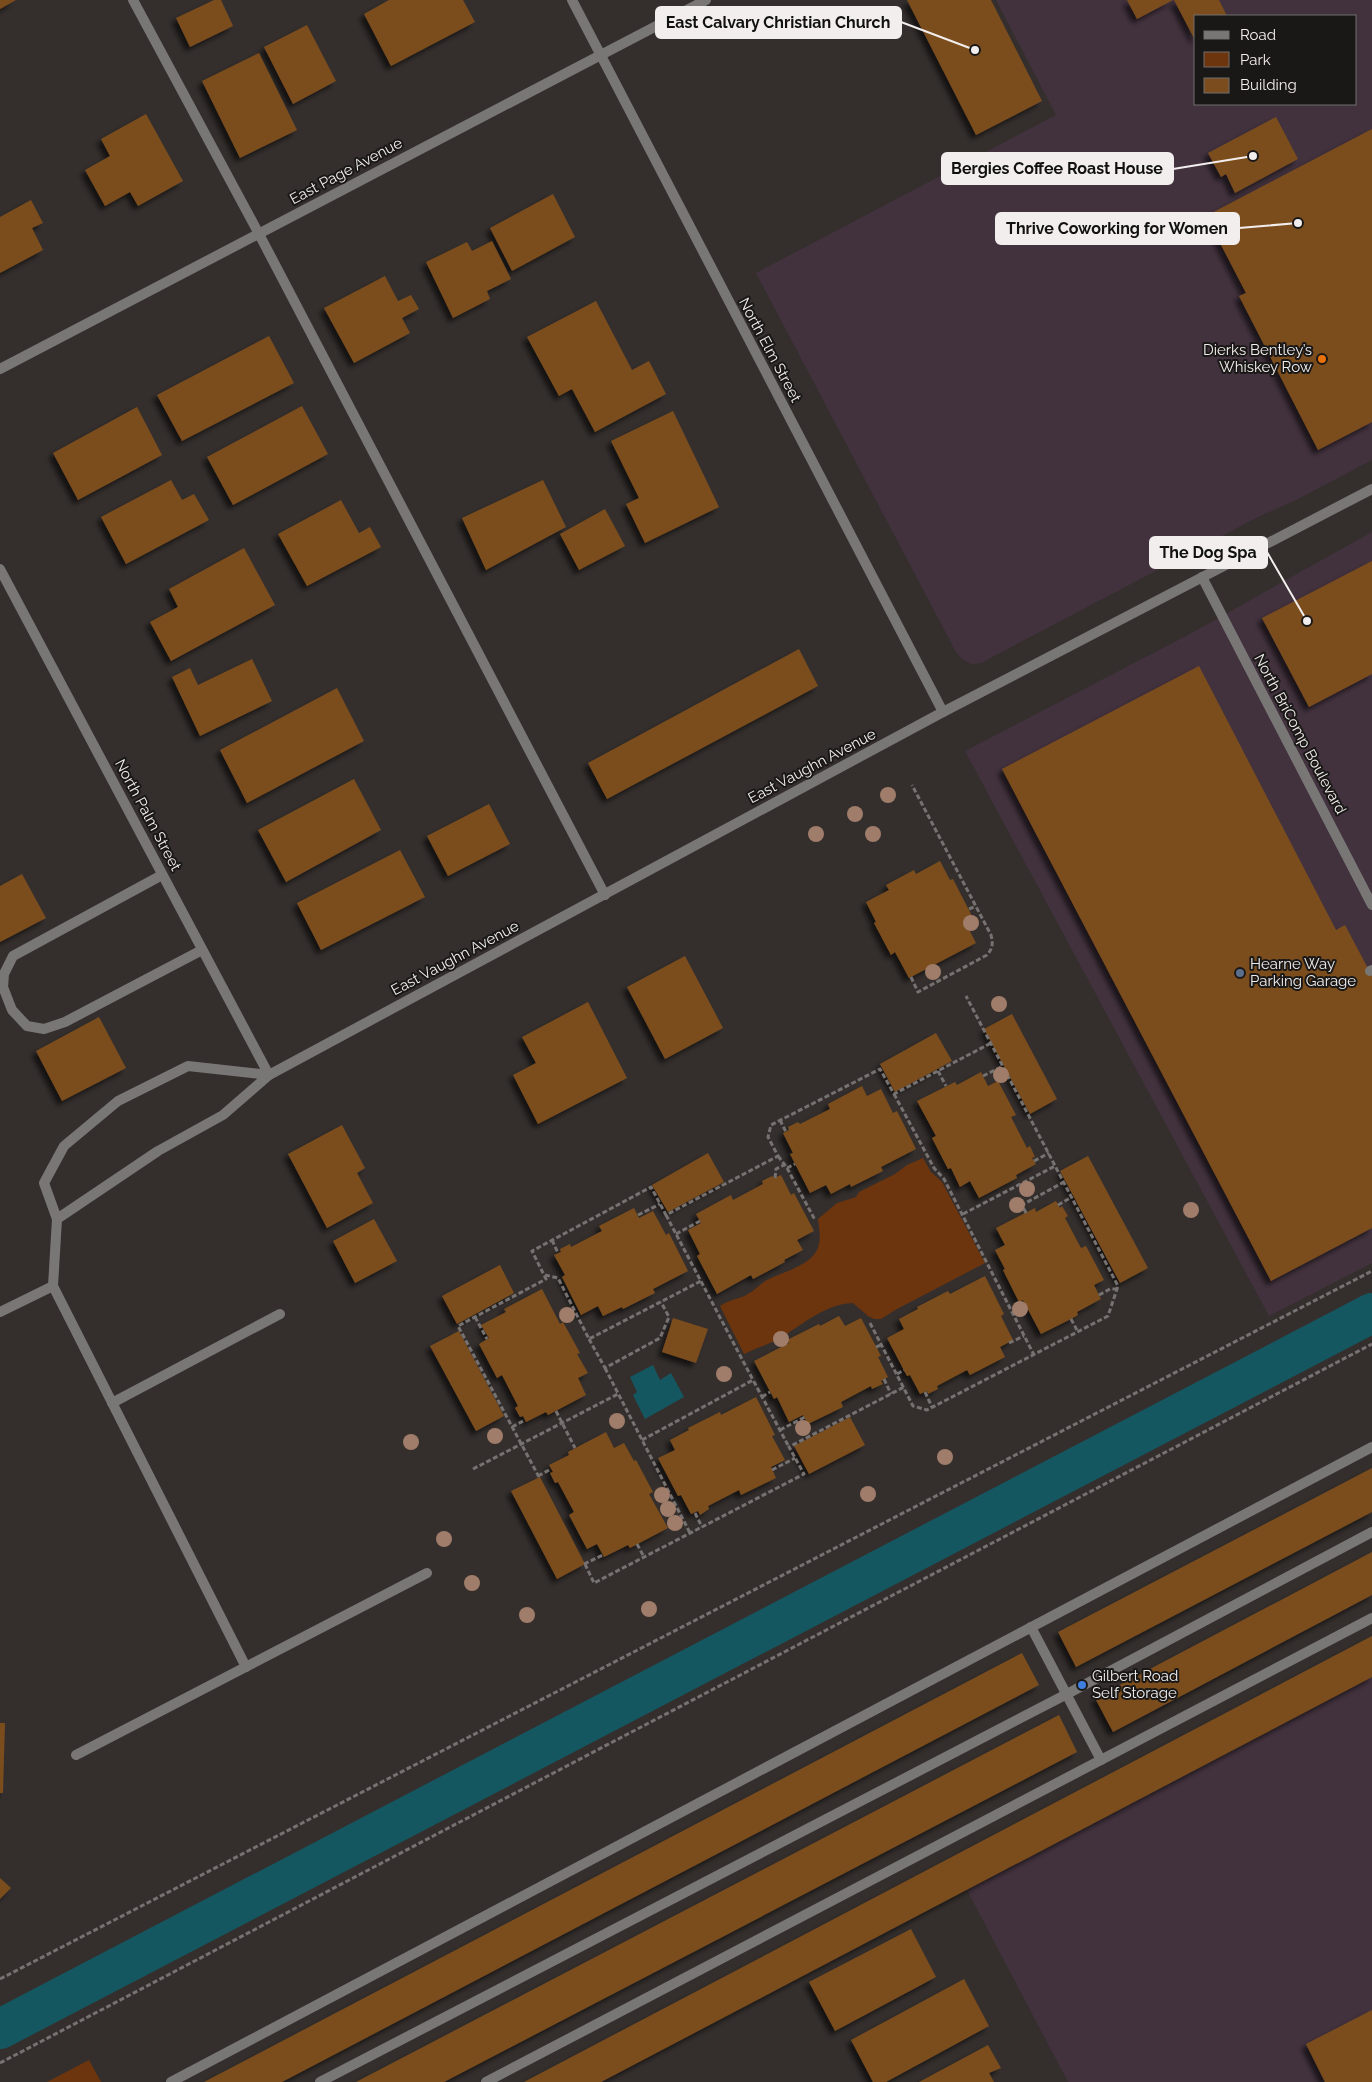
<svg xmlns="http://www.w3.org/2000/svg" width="1372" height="2082" font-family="Raleway,sans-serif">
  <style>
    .commercial { fill: #42323e; fill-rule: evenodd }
    .green { fill: #6d350d }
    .water { fill: #155761 }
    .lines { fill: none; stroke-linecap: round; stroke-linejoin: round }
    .canal { stroke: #155761; stroke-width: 40 }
    .building { fill: #7b4d1e; filter: url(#shadow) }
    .path { stroke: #767271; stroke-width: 3; stroke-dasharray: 5 2.5; stroke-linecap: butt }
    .lane { stroke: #797776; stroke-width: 10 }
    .street { stroke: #797776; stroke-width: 10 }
    .tree { fill: #a07d6a }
    .food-dot { fill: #e8710a; stroke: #1a1817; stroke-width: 2 }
    .service-dot { fill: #5c6f8a; stroke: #1a1817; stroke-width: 2 }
    .shop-dot { fill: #3f7fe0; stroke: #1a1817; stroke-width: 2 }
    .labels { text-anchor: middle; stroke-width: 4; stroke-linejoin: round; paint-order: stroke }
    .street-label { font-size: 15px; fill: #f1eeed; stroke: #1a1817 }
    .poi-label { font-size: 15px; fill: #f1eeed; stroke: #1a1817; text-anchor: start }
    .leader { fill: none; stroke: #f1eeed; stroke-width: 2 }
    .callout-dot { fill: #f1eeed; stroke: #1a1817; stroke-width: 2 }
    .callout { fill: #f1eeed; stroke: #f1eeed; stroke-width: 2 }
    .callout-label { font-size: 16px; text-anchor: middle; font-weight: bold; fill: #111 }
  </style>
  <defs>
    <filter id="shadow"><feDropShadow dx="-4.5" dy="4.5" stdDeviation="2.5" flood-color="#0009"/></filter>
  </defs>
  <rect width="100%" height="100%" fill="#342f2d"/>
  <!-- commercial -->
  <g class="commercial">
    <path d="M996,0h376v460l-76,40 -38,17 -277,146 -9,1 -10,-5 -6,-7 -200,-379 300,-158zM1196,16h160v88h-160z"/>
    <path d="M1372,532v731l-103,53 -304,-565 223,-116z"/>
    <path d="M1372,1677v405h-304l-101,-192z"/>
  </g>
  <!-- green -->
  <g class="green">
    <path d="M923,1158l8,14 11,10 43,81 -88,46 -16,10h-7l-6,-3 -15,-13c-29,1 -52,23 -76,37 -11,5 -22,9 -33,14l-24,-48c10,-7 20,-7 28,-12 7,-4 12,-10 19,-14 16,-8 42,-14 50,-30 5,-10 2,-21 1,-31l19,-16 19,-6 3,-5 36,-18 12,-9z"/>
    <path d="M89,2060l12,22h-54z"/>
  </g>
  <!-- water -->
  <path class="water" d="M653,1365l7,15 11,-7 13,24 -39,22 -12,-24 4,-3 -7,-15z"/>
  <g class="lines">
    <!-- canal -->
    <path class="canal" d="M0,2029l1372,-716"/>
  </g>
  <!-- building -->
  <g class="building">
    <path d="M0,0h16l-16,9z"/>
    <path d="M214,0h7l12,26 -43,21 -14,-29z"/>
    <path d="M389,0h74l12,22 -84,44 -27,-52z"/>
    <path d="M907,0h84l51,101 -66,34z"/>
    <path d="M1127,0h46l-36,19z"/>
    <path d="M1174,0h45l8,16h-31v26z"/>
    <path d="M307,25l29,56 -43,23 -29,-57z"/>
    <path d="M259,53l38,77 -57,28 -38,-77z"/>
    <path d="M146,114l37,67 -45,25 -8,-14 -25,14 -20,-36 25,-14 -9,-17z"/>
    <path d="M1276,117l22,42 -63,34 -9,-19 -5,3 -13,-24z"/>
    <path d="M1372,129v293l-54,28 -79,-154 7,-3 -40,-77z"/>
    <path d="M553,194l22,43 -63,34 -22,-43z"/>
    <path d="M31,200l12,23 -11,5 11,22 -43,23v-56z"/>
    <path d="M492,241l19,38 -24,12 3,8 -37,19 -27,-56 41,-20 5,9z"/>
    <path d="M385,276l13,25 13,-6 8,14 -17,9 8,15 -56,30 -30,-55z"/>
    <path d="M596,301l36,69 17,-9 17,33 -71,38 -23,-43 -13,7 -32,-59z"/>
    <path d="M269,336l25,47 -112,58 -25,-46z"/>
    <path d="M302,406l26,48 -95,51 -26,-48z"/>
    <path d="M137,407l25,48 -84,45 -25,-47z"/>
    <path d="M673,411l46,96 -74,36 -19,-39 13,-6 -28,-57z"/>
    <path d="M171,480l11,20 12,-6 15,26 -83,44 -25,-47z"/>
    <path d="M543,480l23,47 -80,43 -24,-52z"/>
    <path d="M341,500l18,33 11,-6 11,20 -74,39 -29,-52z"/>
    <path d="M605,509l20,37 -46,24 -19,-36z"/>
    <path d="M244,548l31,57 -104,56 -21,-39 28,-15 -9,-18z"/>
    <path d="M1372,561v113l-63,33 -47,-89z"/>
    <path d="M799,649l19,37 -211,113 -19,-36z"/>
    <path d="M252,659l20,42 -72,35 -28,-59 18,-9 8,17z"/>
    <path d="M1199,666l137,264 9,-5 27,51v252l-101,53 -269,-512z"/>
    <path d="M337,688l27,53 -117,62 -27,-53z"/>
    <path d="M354,779l27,51 -95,52 -28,-52z"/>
    <path d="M489,804l21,40 -62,32 -21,-40z"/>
    <path d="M400,850l25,47 -104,53 -24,-47z"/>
    <path d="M940,861l10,19 3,-1 19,37 -8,4 12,23 -67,35 -14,-26 -4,3 -17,-32 2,-1 -10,-20 23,-12 -3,-5 28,-15 2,4z"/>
    <path d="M22,874l24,44 -46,24v-56z"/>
    <path d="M685,956l38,72 -58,31 -38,-72z"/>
    <path d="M588,1002l39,76 -89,46 -25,-49 23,-12 -14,-26z"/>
    <path d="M1012,1014l45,85 -27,15 -46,-85z"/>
    <path d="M99,1017l27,51 -64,33 -26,-50z"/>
    <path d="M936,1033l16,28 -57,31 -15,-28z"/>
    <path d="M981,1072l7,14 10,-5 18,34 -5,2 16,31 3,-2 5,11 -3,1 4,6 -20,11 1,3 -38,20 -9,-17 -10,6 -9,-19 -3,1 -16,-31 4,-2 -19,-35 38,-19 2,3z"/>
    <path d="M862,1086l5,10 14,-7 12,24 4,-2 19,38 -35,18 2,4 -32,16 -1,-3 -19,10 -5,-9 -16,8 -20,-39 3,-1 -10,-20 6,-3 -1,-3 10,-5 2,2 30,-15 -2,-5z"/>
    <path d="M342,1125l23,43 -8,5 16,30 -46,25 -39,-74z"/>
    <path d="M708,1153l16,29 -56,30 -16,-27z"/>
    <path d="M1088,1156l60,112 -28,15 -60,-112z"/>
    <path d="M781,1175l10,20 3,-2 20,38 -17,9 6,10 -19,10 1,2 -32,17 -2,-4 -34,19 -20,-38 3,-2 -12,-24 13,-7 -5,-9 35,-19 2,5 30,-16 -1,-3 10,-5 2,2z"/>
    <path d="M1056,1201l4,7 2,-2 6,10 -3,2 16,30 5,-2 18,34 -10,5 7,14 -24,13 1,3 -7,4 -30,15 -18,-34 -4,2 -16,-32 2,-1 -10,-19 10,-5 -9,-17 39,-20 1,4z"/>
    <path d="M634,1208l5,10 14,-7 13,24 3,-2 19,38 -35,18 2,4 -32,16 -1,-2 -19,9 -5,-10 -17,9 -19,-38 3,-2 -11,-20 7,-3 -1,-3 10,-5 1,3 31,-16 -3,-5z"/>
    <path d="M374,1219l23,42 -42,22 -22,-42z"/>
    <path d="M500,1265l14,28 -57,31 -15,-28z"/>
    <path d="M985,1276l19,38 -3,2 12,24 -13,7 5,10 -35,18 -3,-5 -30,16 1,3 -10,5 -1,-3 -7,3 -10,-19 -3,1 -20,-38 17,-9 -5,-10 19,-10 -1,-2 31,-16 2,3z"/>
    <path d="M542,1289l18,35 3,-2 17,31 -3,1 11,19 -10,5 8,17 -38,20 -2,-3 -20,10 -3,-6 -3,1 -5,-9 3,-2 -16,-31 -5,3 -18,-34 10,-6 -8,-13 25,-13 -2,-3z"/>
    <path d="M839,1316l6,10 16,-8 20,38 -3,1 10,20 -7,4 2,3 -11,5 -1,-3 -30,16 2,5 -35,17 -5,-9 -14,7 -12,-25 -3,2 -20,-38 35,-18 -2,-3 32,-16 1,2z"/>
    <path d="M673,1318l35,11 -12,34 -34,-11z"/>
    <path d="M459,1331l45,85 -28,15 -46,-85z"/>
    <path d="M756,1397l19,38 -3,1 13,24 -14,7 5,11 -35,17 -2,-5 -31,16 1,3 -9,6 -2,-4 -7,3 -10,-19 -3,1 -20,-38 17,-8 -5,-10 19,-10 -1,-2 32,-16 1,3z"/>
    <path d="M850,1417l15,28 -56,29 -15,-28z"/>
    <path d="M606,1432l8,16 10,-5 10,18 2,-1 17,32 -4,2 19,34 -38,20 -2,-3 -24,12 -7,-13 -10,5 -18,-34 5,-3 -16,-30 -3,1 -5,-10 3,-1 -4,-7 20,-10 -1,-3z"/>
    <path d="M1372,1468v44l-296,155 -18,-35z"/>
    <path d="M540,1477l45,87 -28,15 -46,-88z"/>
    <path d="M1372,1552v43l-259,137 -18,-34z"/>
    <path d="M1372,1636v41l-771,405h-77z"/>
    <path d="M1022,1653l17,32 -757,397h-78z"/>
    <path d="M1059,1715l18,37 -633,330h-88z"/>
    <path d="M0,1723h5l-2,70h-3z"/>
    <path d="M0,1878l11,10 -11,11z"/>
    <path d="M911,1929l25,48 -101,54 -26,-49z"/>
    <path d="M964,1979l25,47 -103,56h-13l-22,-42z"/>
    <path d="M1372,2010v72h-47l-19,-38z"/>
    <path d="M988,2045l13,23 -12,5 5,9h-75z"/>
  </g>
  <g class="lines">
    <!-- path -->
    <g class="path">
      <path d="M969,909l7,-3"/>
      <path d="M911,977l7,15 69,-37c6,-7 6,-11 4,-20l-79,-150"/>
      <path d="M938,1071l8,15"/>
      <path d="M983,1076l20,-10"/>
      <path d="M894,1094l40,74 10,11 90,176"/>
      <path d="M780,1120l6,12"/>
      <path d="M778,1156l9,12 28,52"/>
      <path d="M1034,1161l15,-8"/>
      <path d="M787,1168l8,-4"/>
      <path d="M775,1178l1,-9 8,-4"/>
      <path d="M1058,1205l14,-8"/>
      <path d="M1026,1213l-4,-8 42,-23"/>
      <path d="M963,1214l92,-48"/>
      <path d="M638,1215l22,-11"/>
      <path d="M666,1215l87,165"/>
      <path d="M676,1234l24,-13"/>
      <path d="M552,1240l6,13"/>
      <path d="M545,1275l13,3 31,61 112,-58"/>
      <path d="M1099,1295l11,-6h7"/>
      <path d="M475,1317l12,22"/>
      <path d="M1071,1319l7,13"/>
      <path d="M870,1323l43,83 14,4 181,-94 10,-30 -152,-290"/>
      <path d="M589,1339l16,29 55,-30 9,-21 -8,-15"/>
      <path d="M1009,1343l15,-7"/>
      <path d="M876,1347l5,-2"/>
      <path d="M605,1368l85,165"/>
      <path d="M897,1374l7,-4"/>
      <path d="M884,1379l7,15"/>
      <path d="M925,1392l7,15"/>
      <path d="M762,1397l8,-5"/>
      <path d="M556,1411l19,37"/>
      <path d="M512,1427l13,-7"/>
      <path d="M780,1430l25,-13"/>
      <path d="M642,1440l111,-60 36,67"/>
      <path d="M473,1469l145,-75"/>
      <path d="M772,1470l23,-12"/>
      <path d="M538,1476l13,-7"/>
      <path d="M539,1477l-81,-151 88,-47 -14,-28 119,-64 15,28 112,-59 -10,-19 3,-12 109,-56 14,25 97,-51"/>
      <path d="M695,1513l7,14"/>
      <path d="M637,1544l7,13"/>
      <path d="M584,1564l19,-9"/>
      <path d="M585,1564l9,19 210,-109 -15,-27 115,-60"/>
      <path d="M0,1979l1372,-708"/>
      <path d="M0,2063l1372,-719"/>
    </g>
    <!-- lane -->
    <g class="lane">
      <path d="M133,0l126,234 346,661"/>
      <path d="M162,875l-149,81 -9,18 -1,13 9,23 15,16 17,3 21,-7 137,-72"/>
      <path d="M1031,1627l70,133"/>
      <path d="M171,2082l1201,-635"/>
      <path d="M320,2082l747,-388 305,-162"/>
      <path d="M486,2082l886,-464"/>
    </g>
    <!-- street -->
    <g class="street">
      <path d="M572,0l371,712"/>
      <path d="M0,369l706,-369"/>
      <path d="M0,569l269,506 674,-363 429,-223"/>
      <path d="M1202,577l170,328"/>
      <path d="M1370,971l2,-1"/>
      <path d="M57,1219l101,-68 65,-36 46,-40 -81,-9 -70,35 -54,45 -20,37 13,36 -4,67 193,381"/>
      <path d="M0,1312l53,-26"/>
      <path d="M112,1403l168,-89"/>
      <path d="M76,1755l351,-182"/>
    </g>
  </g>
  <!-- trees -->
  <g class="tree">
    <circle cx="888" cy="795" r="8"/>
    <circle cx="855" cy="814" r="8"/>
    <circle cx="816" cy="834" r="8"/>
    <circle cx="873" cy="834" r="8"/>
    <circle cx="971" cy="923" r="8"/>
    <circle cx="933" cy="972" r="8"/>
    <circle cx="999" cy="1004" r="8"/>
    <circle cx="1001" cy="1075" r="8"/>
    <circle cx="1027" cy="1189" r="8"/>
    <circle cx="1017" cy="1205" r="8"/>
    <circle cx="1191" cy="1210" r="8"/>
    <circle cx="1020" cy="1309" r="8"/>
    <circle cx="567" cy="1315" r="8"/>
    <circle cx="781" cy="1339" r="8"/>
    <circle cx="724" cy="1374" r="8"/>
    <circle cx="617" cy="1421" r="8"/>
    <circle cx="803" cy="1428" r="8"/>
    <circle cx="495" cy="1436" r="8"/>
    <circle cx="411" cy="1442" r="8"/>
    <circle cx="945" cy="1457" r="8"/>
    <circle cx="868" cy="1494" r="8"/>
    <circle cx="662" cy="1495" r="8"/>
    <circle cx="668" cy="1509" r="8"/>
    <circle cx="675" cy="1523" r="8"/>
    <circle cx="444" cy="1539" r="8"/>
    <circle cx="472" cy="1583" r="8"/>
    <circle cx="649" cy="1609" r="8"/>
    <circle cx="527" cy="1615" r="8"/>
  </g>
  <!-- markers -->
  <circle class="food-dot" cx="1322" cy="359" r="5"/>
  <circle class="service-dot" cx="1240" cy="973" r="5"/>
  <circle class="shop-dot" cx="1082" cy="1685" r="5"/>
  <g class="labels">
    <!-- street labels -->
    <g class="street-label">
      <text transform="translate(346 171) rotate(-28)" y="5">East Page Avenue</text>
      <text transform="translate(770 350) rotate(62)" y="5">North Elm Street</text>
      <text transform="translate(1300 734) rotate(62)" y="5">North BriComp Boulevard</text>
      <text transform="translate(812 766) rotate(-28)" y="5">East Vaughn Avenue</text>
      <text transform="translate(148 815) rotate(62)" y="5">North Palm Street</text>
      <text transform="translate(455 958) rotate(-28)" y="5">East Vaughn Avenue</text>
    </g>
    <!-- poi labels -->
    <g class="poi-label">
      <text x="1312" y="355" text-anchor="end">Dierks Bentley’s<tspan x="1312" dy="17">Whiskey Row</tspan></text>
      <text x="1250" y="969">Hearne Way<tspan x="1250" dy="17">Parking Garage</tspan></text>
      <text x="1092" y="1681">Gilbert Road<tspan x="1092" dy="17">Self Storage</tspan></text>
    </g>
  </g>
  <!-- callouts -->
  <path class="leader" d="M975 50L901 22M1253 156L1173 169M1298 223L1239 228M1307 621L1267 552"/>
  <g class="callout-dot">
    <circle cx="975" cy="50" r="5"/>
    <circle cx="1253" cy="156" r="5"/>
    <circle cx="1298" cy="223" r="5"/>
    <circle cx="1307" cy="621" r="5"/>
  </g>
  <g class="callout">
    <rect x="656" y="7" width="245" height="31" rx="5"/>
    <rect x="942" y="153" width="231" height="31" rx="5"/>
    <rect x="996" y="213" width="243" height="31" rx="5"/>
    <rect x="1150" y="537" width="117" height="31" rx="5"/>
  </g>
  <g class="callout-label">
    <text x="778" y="28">East Calvary Christian Church</text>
    <text x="1057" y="174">Bergies Coffee Roast House</text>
    <text x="1117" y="234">Thrive Coworking for Women</text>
    <text x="1208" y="558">The Dog Spa</text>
  </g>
  <!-- legend -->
  <rect x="1194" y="15" width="162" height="90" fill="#1a1817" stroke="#706e6d"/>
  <rect x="1204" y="31" width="25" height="8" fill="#797776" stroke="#706e6d"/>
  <text x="1240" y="40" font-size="15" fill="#f1eeed">Road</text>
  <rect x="1204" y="52" width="25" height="15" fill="#6d350d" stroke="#706e6d"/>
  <text x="1240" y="65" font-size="15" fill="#f1eeed">Park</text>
  <rect x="1204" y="78" width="25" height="15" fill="#7b4d1e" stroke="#706e6d"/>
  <text x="1240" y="90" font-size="15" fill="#f1eeed">Building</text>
</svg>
